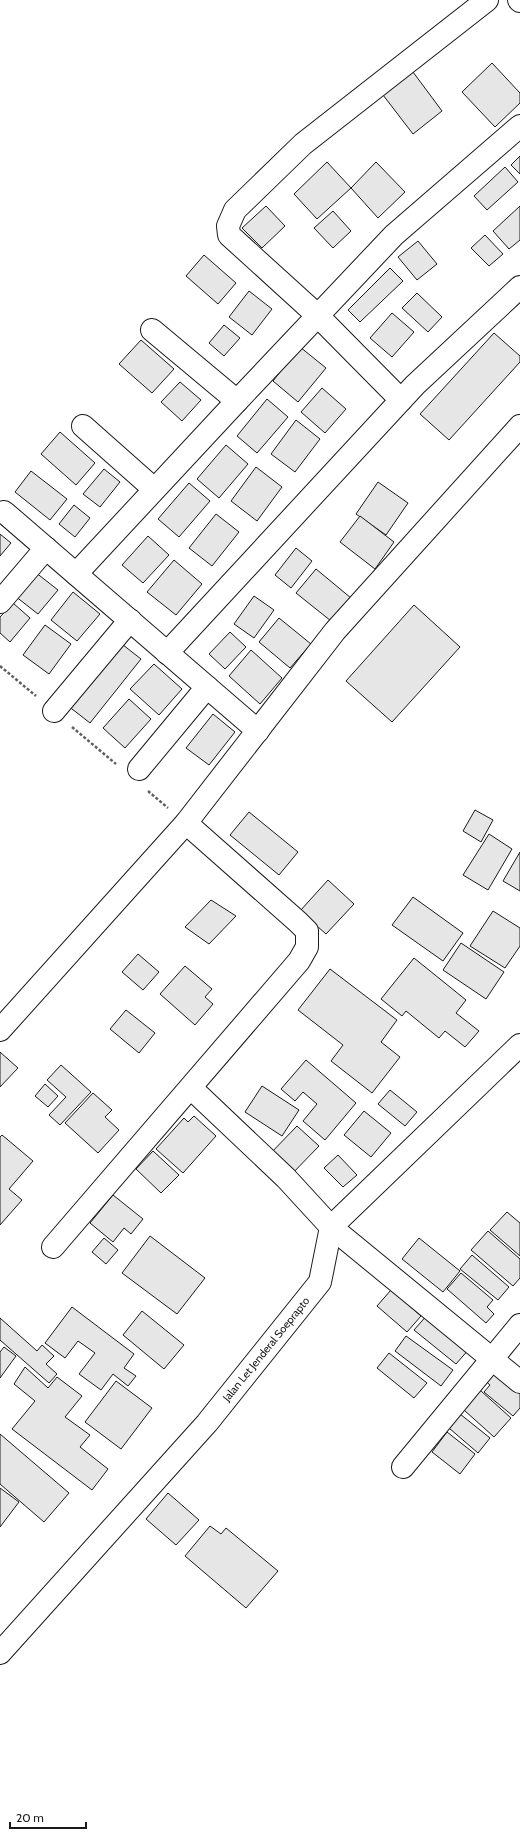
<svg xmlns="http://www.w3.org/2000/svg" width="520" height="1838" font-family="Cabin,sans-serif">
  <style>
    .building { fill: #e6e6e6; stroke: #1a1a1a }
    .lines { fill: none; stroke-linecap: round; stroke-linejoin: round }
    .street-casing { stroke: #1a1a1a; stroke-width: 24 }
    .path { stroke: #5f5f5f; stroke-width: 2.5; stroke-dasharray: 3 2; stroke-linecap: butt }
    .street { stroke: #fff; stroke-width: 22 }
    .labels { text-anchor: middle; stroke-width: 3; stroke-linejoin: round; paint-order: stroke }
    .street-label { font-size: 11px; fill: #1a1a1a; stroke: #fff }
  </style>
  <rect width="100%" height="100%" fill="#fff"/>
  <!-- building -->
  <g class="building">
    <path d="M492,63l28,30v10l-25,24 -33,-35z"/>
    <path d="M413,72l29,39 -29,23 -30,-39z"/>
    <path d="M520,156v18l-9,-9z"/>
    <path d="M327,162l24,26 -34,31 -23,-25z"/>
    <path d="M376,162l29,30 -27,26 -27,-30z"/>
    <path d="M505,167l13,15 -31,28 -13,-14z"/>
    <path d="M266,206l19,20 -23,22 -20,-20z"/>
    <path d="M520,206v34l-11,9 -16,-18z"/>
    <path d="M333,211l18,20 -18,17 -19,-20z"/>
    <path d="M485,235l18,19 -14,12 -18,-18z"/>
    <path d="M418,241l19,23 -20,16 -19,-23z"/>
    <path d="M204,255l32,28 -18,21 -32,-28z"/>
    <path d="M390,268l13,13 -43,41 -12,-12z"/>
    <path d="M249,291l23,18 -20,26 -23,-18z"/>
    <path d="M417,293l25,24 -14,15 -26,-24z"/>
    <path d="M392,313l22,19 -22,25 -22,-19z"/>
    <path d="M224,325l16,13 -16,18 -15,-13z"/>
    <path d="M494,333l26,23v6l-71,78 -29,-26z"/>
    <path d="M141,340l33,29 -22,24 -33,-29z"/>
    <path d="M300,347l26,21 -28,34 -25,-21z"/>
    <path d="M180,382l21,18 -19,21 -21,-19z"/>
    <path d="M322,388l24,21 -21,24 -24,-21z"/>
    <path d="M267,399l21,18 -31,36 -20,-17z"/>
    <path d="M296,420l24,19 -25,33 -24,-18z"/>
    <path d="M60,432l35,31 -19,22 -35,-31z"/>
    <path d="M226,445l22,19 -29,34 -22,-19z"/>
    <path d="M256,467l26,20 -25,34 -26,-20z"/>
    <path d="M104,469l16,13 -20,25 -17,-13z"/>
    <path d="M31,471l36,28 -17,21 -35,-28z"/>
    <path d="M378,482l30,21 -22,32 -30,-21z"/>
    <path d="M189,483l21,18 -31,36 -21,-18z"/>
    <path d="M74,505l16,13 -15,19 -16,-13z"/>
    <path d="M216,514l23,18 -27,34 -23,-18z"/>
    <path d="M360,516l34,26 -19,27 -35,-27z"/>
    <path d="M0,534l11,9 -11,13z"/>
    <path d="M148,536l21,19 -26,28 -21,-18z"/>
    <path d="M296,548l16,13 -21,27 -16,-13z"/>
    <path d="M174,560l28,24 -26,31 -29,-23z"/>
    <path d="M316,569l35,29 -20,23 -35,-28z"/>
    <path d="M35,572l23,18 -20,24 -23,-18z"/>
    <path d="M73,592l27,22 -23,27 -26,-21z"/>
    <path d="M254,596l20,14 -20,28 -20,-14z"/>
    <path d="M13,603l17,15 -20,24 -10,-9v-16z"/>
    <path d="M414,605l46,42 -68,75 -46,-41z"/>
    <path d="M279,618l32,26 -21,24 -31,-26z"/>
    <path d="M45,625l26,19 -22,30 -26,-19z"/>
    <path d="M230,632l16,15 -21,22 -16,-15z"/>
    <path d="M118,641l23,18 -51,64 -23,-18z"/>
    <path d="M251,650l31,28 -22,26 -31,-28z"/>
    <path d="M154,664l28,25 -23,26 -29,-26z"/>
    <path d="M129,699l22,20 -26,29 -22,-20z"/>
    <path d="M213,714l22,18 -26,33 -23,-17z"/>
    <path d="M475,810l18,10 -12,22 -18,-11z"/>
    <path d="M249,812l49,40 -19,23 -49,-40z"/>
    <path d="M489,834l23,15 -24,41 -25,-15z"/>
    <path d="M520,852v39l-17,-10z"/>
    <path d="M328,880l26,24 -28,30 -26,-23z"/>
    <path d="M413,897l50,36 -20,28 -51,-36z"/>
    <path d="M211,900l25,16 -27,28 -24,-17z"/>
    <path d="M493,911l27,17v18l-15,22 -35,-22z"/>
    <path d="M461,943l43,29 -18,27 -43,-29z"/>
    <path d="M138,954l21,18 -16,18 -21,-18z"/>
    <path d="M414,958l52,42 -10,13 23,18 -14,16 -20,-16 -6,7 -33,-27 -4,5 -21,-17z"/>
    <path d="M185,966l27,23 -7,8 8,7 -18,21 -35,-31z"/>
    <path d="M330,969l67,51 -16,22 19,15 -28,36 -41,-32 12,-16 -45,-35z"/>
    <path d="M126,1010l29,23 -16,20 -29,-24z"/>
    <path d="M0,1052l18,16 -18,19z"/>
    <path d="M306,1060l50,43 -31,37 -22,-19 14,-17 -14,-12 -8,9 -14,-12z"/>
    <path d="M61,1065l30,27 -31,33 -11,-10 17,-18 -19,-17z"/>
    <path d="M45,1084l13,12 -10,11 -13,-11z"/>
    <path d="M262,1086l37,24 -17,26 -37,-24z"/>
    <path d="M390,1090l27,22 -12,14 -27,-22z"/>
    <path d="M93,1093l19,17 -7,7 14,13 -21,23 -33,-30z"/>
    <path d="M364,1111l27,22 -20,24 -27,-22z"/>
    <path d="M194,1116l22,20 -33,37 -27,-24 28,-31 4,4z"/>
    <path d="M297,1126l22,20 -31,32 -21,-21z"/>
    <path d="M2,1135l31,26 -24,28 13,11 -22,25v-88z"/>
    <path d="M153,1151l26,24 -18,18 -25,-24z"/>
    <path d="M338,1155l19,20 -14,12 -19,-19z"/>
    <path d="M113,1195l30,24 -12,15 -7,-6 -11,14 -23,-19z"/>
    <path d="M507,1212l13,11v33l-30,-26z"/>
    <path d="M488,1231l32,28v19l-7,8 -42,-36z"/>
    <path d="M150,1236l55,42 -28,36 -55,-41z"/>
    <path d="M104,1238l14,12 -12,14 -14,-12z"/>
    <path d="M419,1238l41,33 -17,21 -41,-33z"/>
    <path d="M472,1255l37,32 -11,13 -38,-31z"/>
    <path d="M461,1273l32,27 -6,7 7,7 -8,9 -39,-34z"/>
    <path d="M391,1290l30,26 -14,16 -30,-26z"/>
    <path d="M72,1307l62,47 -10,14 12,8 -8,10 -15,-12 -12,16 -22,-16 16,-21 -17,-12 -13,17 -20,-15z"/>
    <path d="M142,1311l42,34 -20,24 -41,-34z"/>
    <path d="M428,1314l42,34 -14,16 -42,-34z"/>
    <path d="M0,1318l37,33 5,-6 12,11 -8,8 11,10 -8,9 -49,-43z"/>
    <path d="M406,1336l47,34 -12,16 -46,-35z"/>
    <path d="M4,1347l12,9 -16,22v-26z"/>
    <path d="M389,1353l38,30 -13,15 -37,-30z"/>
    <path d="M487,1360l33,28v20l-7,8 -29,-24 6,-7 -14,-12z"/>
    <path d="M25,1367l23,21 9,-11 25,19 -17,21 25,18 -10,12 28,22 -16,21 -80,-61 23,-28 -21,-17z"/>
    <path d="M116,1381l36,27 -31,41 -36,-27z"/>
    <path d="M471,1382l40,36 -17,19 -40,-36z"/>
    <path d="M460,1414l30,24 -12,15 -29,-25z"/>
    <path d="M447,1432l28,22 -15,20 -28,-22z"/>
    <path d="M0,1434l69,59 -25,29 -44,-38z"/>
    <path d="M0,1488l19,14 -19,25z"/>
    <path d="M168,1493l31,27 -23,25 -30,-26z"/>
    <path d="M210,1526l11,8 5,-6 52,43 -32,37 -61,-52z"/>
  </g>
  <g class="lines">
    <defs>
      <g id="street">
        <path d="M519,0l1,1"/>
        <path d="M152,330l85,71"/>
        <path d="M401,400l-84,-85 -88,-80 -1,-9 7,-16 68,-66 184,-144"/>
        <path d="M83,426l71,63"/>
        <path d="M4,512l254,219"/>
        <path d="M76,574l161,-173 157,-166 126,-109"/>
        <path d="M0,602l46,-54"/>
        <path d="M167,653l248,-268 105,-98"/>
        <path d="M54,711l76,-91"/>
        <path d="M139,769l68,-82"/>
        <path d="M0,1030l186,-207 149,-192 185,-205"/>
        <path d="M191,1088l95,90 45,49 189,155"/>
        <path d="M53,1247l246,-286 8,-14v-16l-9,-9 -112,-99"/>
        <path d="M403,1467l117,-142"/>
        <path d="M0,1653l207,-230 113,-141 11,-55 189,-182"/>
      </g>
    </defs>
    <!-- street casing -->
    <use href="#street" class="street-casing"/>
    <!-- path -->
    <g class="path">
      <path d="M0,666l36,30"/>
      <path d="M72,727l44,37"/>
      <path d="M148,791l20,17"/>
    </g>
    <!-- street -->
    <use href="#street" class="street"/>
  </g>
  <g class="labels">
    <!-- street labels -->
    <g class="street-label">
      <text transform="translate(266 1349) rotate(-51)" y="4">Jalan Let Jenderal Soeprapto</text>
    </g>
  </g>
  <!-- scale -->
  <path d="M10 1822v6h76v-6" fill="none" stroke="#1a1a1a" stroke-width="2"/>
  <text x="16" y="1822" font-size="12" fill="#1a1a1a" stroke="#ffffff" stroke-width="3" paint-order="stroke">20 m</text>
</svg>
